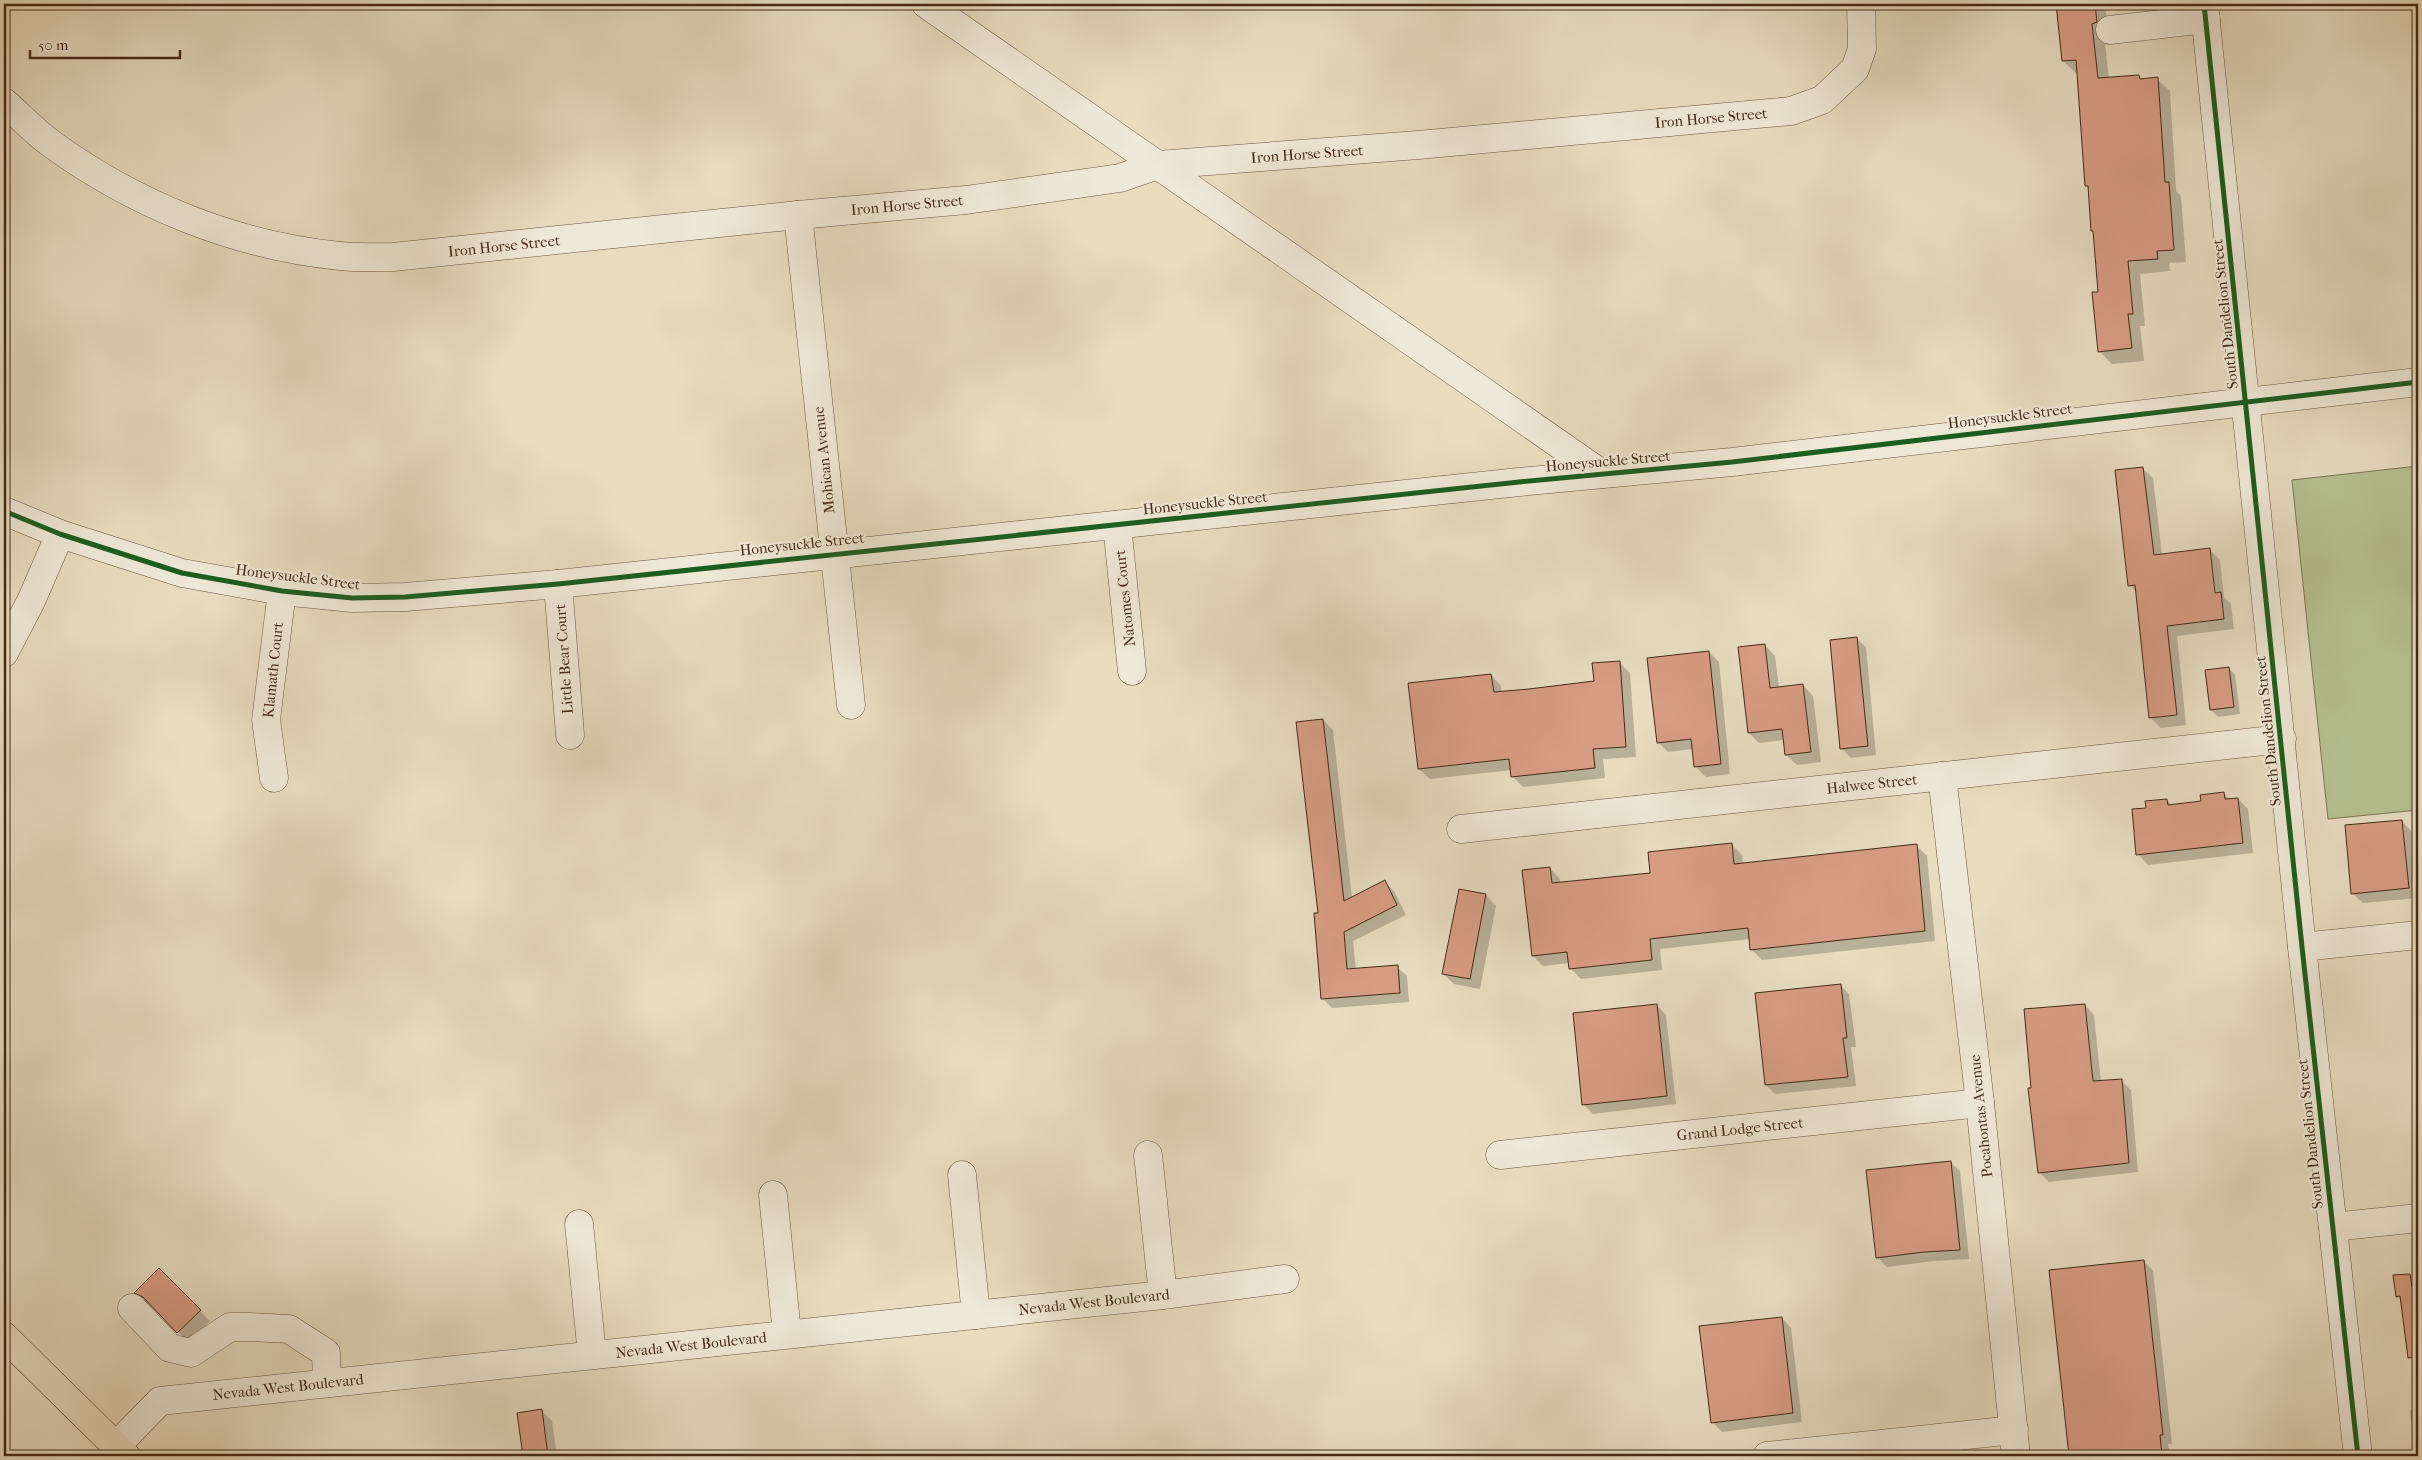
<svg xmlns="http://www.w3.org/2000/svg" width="2422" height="1460" font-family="'IM FELL French Canon',serif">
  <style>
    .green { fill: #b5c092; stroke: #7c7554 }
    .shadow { fill: #0003 }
    .building { fill: #d79c84; stroke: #442a16 }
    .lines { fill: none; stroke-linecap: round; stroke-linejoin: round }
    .minor-casing { stroke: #6d5640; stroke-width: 29 }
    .highway-casing { stroke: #442a16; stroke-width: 29 }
    .minor { stroke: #efe8d6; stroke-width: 28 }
    .highway { stroke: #e7dcc0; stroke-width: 28 }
    .cycleway-casing { stroke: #efe8d6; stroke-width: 8 }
    .cycleway { stroke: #1b5e20; stroke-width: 5 }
    .labels { text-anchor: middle; stroke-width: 4.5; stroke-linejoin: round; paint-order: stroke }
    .street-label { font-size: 15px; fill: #442a16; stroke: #efe8d6 }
  </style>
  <rect width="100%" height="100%" fill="#e7dcc0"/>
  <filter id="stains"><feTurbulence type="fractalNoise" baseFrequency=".004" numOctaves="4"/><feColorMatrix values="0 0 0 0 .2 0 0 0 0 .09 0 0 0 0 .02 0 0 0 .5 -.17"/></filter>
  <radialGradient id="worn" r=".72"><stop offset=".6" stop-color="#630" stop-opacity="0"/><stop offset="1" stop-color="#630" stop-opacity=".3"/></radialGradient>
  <!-- green -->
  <path class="green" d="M2418,466v344l-90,9 -36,-339z"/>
  <!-- shadow -->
  <g class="shadow">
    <path d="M2057,4h48l4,31 -5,1 5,43 30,-2 3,3 15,-1 13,12 6,100 5,5 5,66 -17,1 1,8 -30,3 5,52h-5l4,35 -32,3 -13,-13v-58l-5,-60 -2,-3 -3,-42 -2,-2 -9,-113h-2l-13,-12z"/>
    <path d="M2142,468l11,10 9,77 48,-5 10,10 4,37 7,7 3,25 -57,7 9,89 -25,3 -11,-11 -13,-125 -7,-7z"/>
    <path d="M1856,638l10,9 10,108 -25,3 -10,-10z"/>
    <path d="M1765,645l10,11 4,32 24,-3 10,11 8,66 -24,3 -11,-10 -2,-15 -25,3 -10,-10z"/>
    <path d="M1709,652l10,10 11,112 -24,3 -10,-10 -3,-18 -25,3 -10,-10z"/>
    <path d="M1619,662l11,11 6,84 -33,2 2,19 -82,9 -11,-11v-6l-82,9 -11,-10 72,-94 10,11 1,6 93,-10z"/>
    <path d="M2229,668l6,7 5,39 -22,3 -7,-7z"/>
    <path d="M1323,720l10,10 19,168 32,-16 10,9 12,24 -53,26 3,29 41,-3 10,9 2,26 -77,6 -9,-9 -4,-85z"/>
    <path d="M2224,794l6,6 8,-1 10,10 5,44 -105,12 -10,-11 9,-45 20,-9 6,6 30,-3z"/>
    <path d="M2402,821l10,11 6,66 -55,5 -11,-10z"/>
    <path d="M1732,845l10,10 1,9 174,-18 10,10 8,85 -173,19 -11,-11 -1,-10 -90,10 2,21 -81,9 -11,-11v-5l-27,3 -10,-10 17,-88 10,11 1,5 91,-10z"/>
    <path d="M1460,891l26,4 10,11 -16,83 -26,-5 -11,-10z"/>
    <path d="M1840,985l9,9 7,53h-5l5,39 -81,8 -9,-9z"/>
    <path d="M1657,1005l9,10 10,89 -83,10 -9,-9z"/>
    <path d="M2085,1005l9,10 7,67 20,-2 10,10 7,82 -89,10 -10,-10 -6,-83z"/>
    <path d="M1950,1162l10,9 9,88 -35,2 -47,6 -9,-9z"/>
    <path d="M2144,1261l9,10 19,173h-4l2,12h-100l-19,-185z"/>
    <path d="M159,1270l51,51 -21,22 -35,-36 -8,-4 -10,-10z"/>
    <path d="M2410,1275l8,9 -1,68 -15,-51 -5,-5z"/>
    <path d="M1782,1318l9,10 11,94 -80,10 -10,-10z"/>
    <path d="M2418,1409v40l-4,-4 -4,-35z"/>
    <path d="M542,1411l10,10 5,35h-33l-5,-42z"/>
  </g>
  <!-- building -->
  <g class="building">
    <path d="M2056,4h39l2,18 -5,2 6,54 41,-3 1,4 18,-2 7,105h4l5,68 -17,1 1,8 -30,2 5,53h-5l4,34 -34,4 -6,-60h6l-5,-61h-2l-3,-45h-3l-9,-126 -14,1z"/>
    <path d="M2143,467l11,88 56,-7 5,45 6,-1 3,27 -57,7 10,89 -28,3 -14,-133 -7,1 -13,-116z"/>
    <path d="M1857,637l11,109 -28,3 -10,-109z"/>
    <path d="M1765,644l5,44 33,-4 8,68 -26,3 -3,-26 -34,4 -10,-86z"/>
    <path d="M1709,651l12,113 -27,3 -3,-28 -34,4 -10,-85z"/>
    <path d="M1620,661l6,86 -33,2 2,19 -84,9 -2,-18 -91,10 -10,-86 83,-9 3,18 35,-3 65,-8 -2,-18z"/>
    <path d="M2229,667l5,40 -24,3 -5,-40z"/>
    <path d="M1323,719l21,182 41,-21 12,25 -53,27 3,37 51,-4 2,28 -79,6 -7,-86h4l-22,-191z"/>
    <path d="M2224,792l1,7 13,-1 5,45 -107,12 -4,-46 14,-1 -1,-7 22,-2 1,6 33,-4 -1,-6z"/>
    <path d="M2402,820l7,68 -58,6 -6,-69z"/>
    <path d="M1732,843l2,21 183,-20 8,87 -175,19 -2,-22 -63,7 -35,4 2,21 -83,9 -2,-17 -35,4 -10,-86 28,-3 2,16 98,-10 -2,-21z"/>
    <path d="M1459,889l27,5 -16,85 -28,-5z"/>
    <path d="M1841,984l6,54h-4l5,39 -83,8 -10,-92z"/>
    <path d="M1657,1004l10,92 -85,9 -9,-92z"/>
    <path d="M2085,1004l8,77 29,-2 7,84 -91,10 -10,-85h3l-7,-79z"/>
    <path d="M1951,1161l9,89 -36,2 -48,6 -10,-88z"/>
    <path d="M2144,1260l19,175h-3l2,21h-93l-20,-186z"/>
    <path d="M159,1268l42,42 -24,23 -34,-36 -9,-4z"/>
    <path d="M2410,1274l2,13 6,-1v71l-10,1 -8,-62 -4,1 -3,-22z"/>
    <path d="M1782,1317l11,96 -82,10 -12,-97z"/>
    <path d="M542,1409l6,47h-25l-6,-43z"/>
  </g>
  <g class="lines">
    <defs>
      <g id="minor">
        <path d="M926,4l676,470"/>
        <path d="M2204,4l98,943 56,509"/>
        <path d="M2110,30l96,-11"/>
        <path d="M4,102c15,13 29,28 45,40 84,62 187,104 291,114 17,2 35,1 53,1l405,-42 168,-15 154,-22 38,-13 260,-20 373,-34 31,-11 33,-31 7,-20 -1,-45"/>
        <path d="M798,215l53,490"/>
        <path d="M4,511l56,23 122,39 100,18 70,7 53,-1 153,-13 961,-102 213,-20 686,-80"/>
        <path d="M1117,525l15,146"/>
        <path d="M558,584l12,151"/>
        <path d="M4,653l27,-52 29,-67"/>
        <path d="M1942,776l38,327 36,353"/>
        <path d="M274,778l-8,-58 16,-129"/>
        <path d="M1461,829l821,-90"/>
        <path d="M2302,947l116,-12"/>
        <path d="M1148,1155l15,140"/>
        <path d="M1500,1155l480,-52"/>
        <path d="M962,1175l14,140"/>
        <path d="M773,1195l14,139"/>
        <path d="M579,1224l13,131"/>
        <path d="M2333,1227l85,-9"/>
        <path d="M132,1308l38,40 21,5 39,-26h19l40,2 37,24 1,30"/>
        <path d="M116,1446l44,-45 1003,-106 122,-16"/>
        <path d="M1767,1456l247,-26"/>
      </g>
      <path id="highway" d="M4,1336l122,120"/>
    </defs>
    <!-- minor casing -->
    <use href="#minor" class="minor-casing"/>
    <!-- highway casing -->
    <use href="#highway" class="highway-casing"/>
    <!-- minor -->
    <use href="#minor" class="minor"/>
    <!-- highway -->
    <use href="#highway" class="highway"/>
    <defs>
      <g id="cycleway">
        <path d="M2204,4l98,943 56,509"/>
        <path d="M4,511l56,23 122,39 100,18 70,7 53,-1 153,-13 961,-102 213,-20 686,-80"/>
      </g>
    </defs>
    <!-- cycleway casing -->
    <use href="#cycleway" class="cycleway-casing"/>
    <!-- cycleway -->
    <use href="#cycleway" class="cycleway"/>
  </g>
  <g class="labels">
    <!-- street labels -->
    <g class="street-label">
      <text transform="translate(1711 118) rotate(-5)" y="5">Iron Horse Street</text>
      <text transform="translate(1307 154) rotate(-4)" y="5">Iron Horse Street</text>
      <text transform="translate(907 205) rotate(-5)" y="5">Iron Horse Street</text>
      <text transform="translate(504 246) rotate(-6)" y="5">Iron Horse Street</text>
      <text transform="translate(2225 314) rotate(-96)" y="5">South Dandelion Street</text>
      <text transform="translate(2010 416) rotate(-7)" y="5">Honeysuckle Street</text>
      <text transform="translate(824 460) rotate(-96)" y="5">Mohican Avenue</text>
      <text transform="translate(1608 461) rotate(-5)" y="5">Honeysuckle Street</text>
      <text transform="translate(1205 503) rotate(-6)" y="5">Honeysuckle Street</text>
      <text transform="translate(802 544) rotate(-6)" y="5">Honeysuckle Street</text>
      <text transform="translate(298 577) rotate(7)" y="5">Honeysuckle Street</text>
      <text transform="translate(1125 598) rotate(-96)" y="5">Natomes Court</text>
      <text transform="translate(564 659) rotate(-94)" y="5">Little Bear Court</text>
      <text transform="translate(273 670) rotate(-84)" y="5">Klamath Court</text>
      <text transform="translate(2268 731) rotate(-96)" y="5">South Dandelion Street</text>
      <text transform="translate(1872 784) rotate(-6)" y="5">Halwee Street</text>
      <text transform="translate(1981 1116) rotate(-96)" y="5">Pocahontas Avenue</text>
      <text transform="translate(1740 1129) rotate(-6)" y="5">Grand Lodge Street</text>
      <text transform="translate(2310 1134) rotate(-96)" y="5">South Dandelion Street</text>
      <text transform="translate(1094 1302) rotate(-6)" y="5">Nevada West Boulevard</text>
      <text transform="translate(691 1345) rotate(-6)" y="5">Nevada West Boulevard</text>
      <text transform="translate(288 1387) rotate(-6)" y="5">Nevada West Boulevard</text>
    </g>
  </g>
  <!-- margin -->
  <rect width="2422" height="1460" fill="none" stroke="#e7dcc0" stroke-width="20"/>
  <rect x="5" y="5" width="2412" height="1450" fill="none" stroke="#442a16" stroke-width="2.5"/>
  <rect x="10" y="10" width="2402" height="1440" fill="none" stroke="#442a16"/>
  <!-- scale -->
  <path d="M30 50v8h150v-8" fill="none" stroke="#442a16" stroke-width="2.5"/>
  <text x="38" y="50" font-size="15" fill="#442a16" stroke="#efe8d6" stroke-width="4" paint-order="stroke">50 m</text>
  <rect width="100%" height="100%" filter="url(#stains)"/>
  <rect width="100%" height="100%" fill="url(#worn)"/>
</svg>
